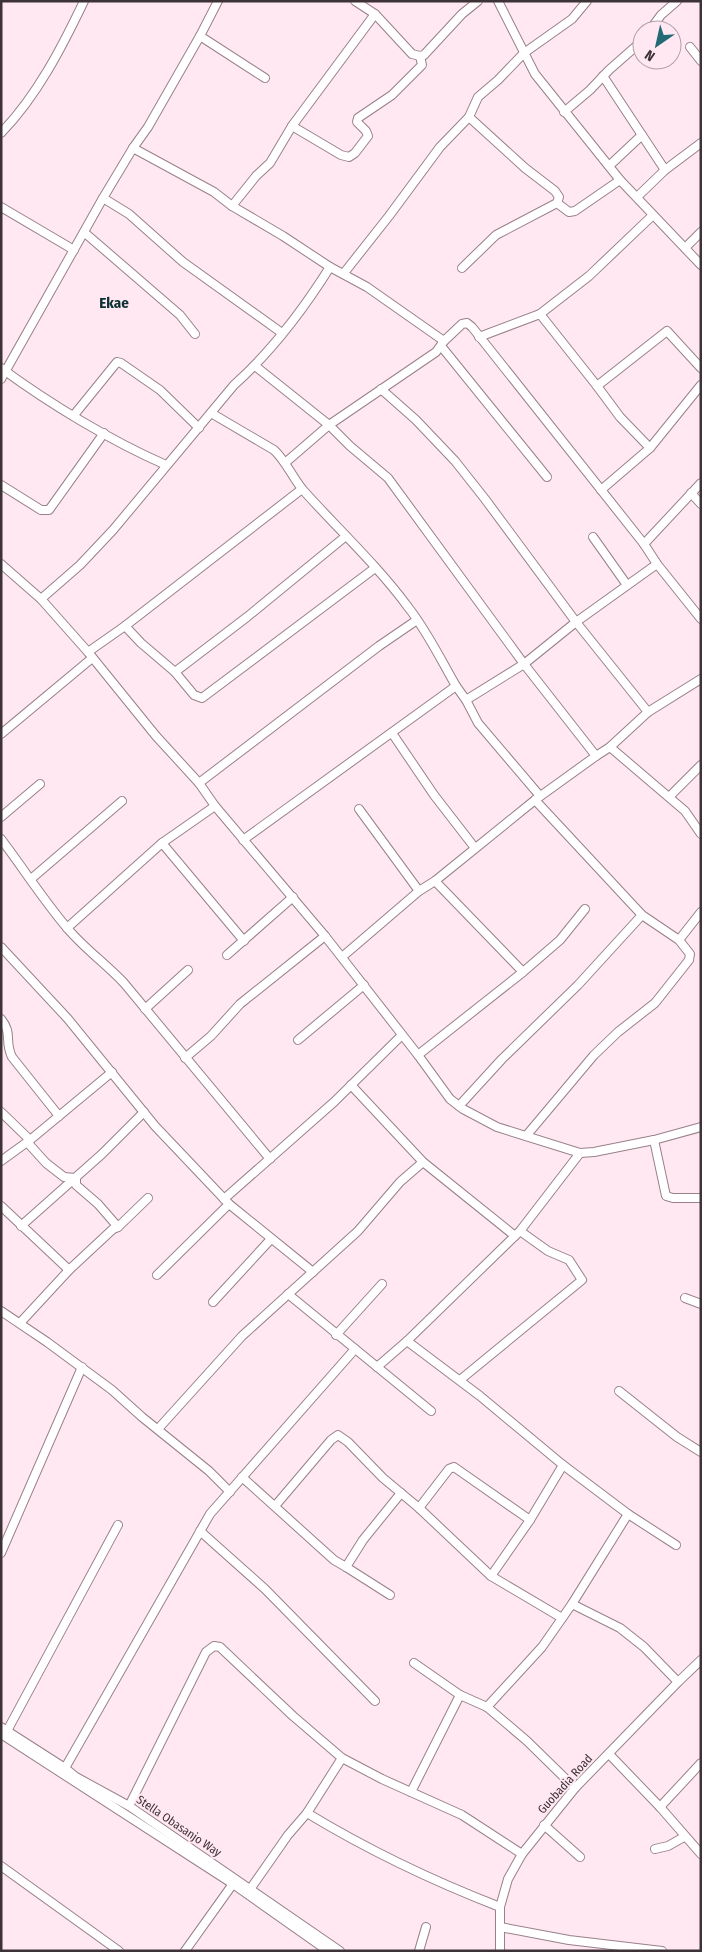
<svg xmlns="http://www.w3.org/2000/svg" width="702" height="1952" font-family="'Fira Sans Condensed',sans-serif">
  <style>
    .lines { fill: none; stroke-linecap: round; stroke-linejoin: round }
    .minor-casing { stroke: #99808a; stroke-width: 10 }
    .minor { stroke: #fff; stroke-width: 8 }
    .labels { text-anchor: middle; stroke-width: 4; stroke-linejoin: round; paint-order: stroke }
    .street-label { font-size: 12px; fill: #3d3237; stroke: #ffe8f1 }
    .quarter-label { font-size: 15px; font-weight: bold; fill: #0c2f34; stroke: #ffe8f1 }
  </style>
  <rect width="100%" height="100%" fill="#ffe8f1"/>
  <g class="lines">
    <defs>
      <g id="minor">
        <path d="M355,1l20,13 37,40 8,2 4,-1 38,-41 16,-13"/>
        <path d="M498,1l37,73 85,106 81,85"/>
        <path d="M650,30l11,-15 16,-14"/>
        <path d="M200,36l65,42"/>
        <path d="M690,47l11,14"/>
        <path d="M603,76l62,94"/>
        <path d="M564,112l26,-22 19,-20 33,-29"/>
        <path d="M292,126l49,29 8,2 6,-4 13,-17 -2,-5 -9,-9 1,-4 34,-23 30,-30 -2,-9"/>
        <path d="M1,133c36,-37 61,-86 83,-132"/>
        <path d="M133,148l81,44 18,14 51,30 47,31 37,20 77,54 18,-17 5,-1 5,4 172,217 13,20 44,55"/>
        <path d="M609,166l33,-31"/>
        <path d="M637,197l28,-27 36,-27"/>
        <path d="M103,198l26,16 54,48 99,71"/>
        <path d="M557,203l12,9 6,-1 45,-31"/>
        <path d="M232,206l24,-30 14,-13 22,-37 83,-112"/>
        <path d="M1,207l73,43"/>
        <path d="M85,233l95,82 15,19"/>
        <path d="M685,248l16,-16"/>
        <path d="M462,268l34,-33 61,-32 2,-6 -4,-6 -30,-23 -56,-51"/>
        <path d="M344,273l45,-57 51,-69 29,-30 9,-20 20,-17 26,-27 48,-34 15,-18"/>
        <path d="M540,314l49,-38 64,-61"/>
        <path d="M479,337l61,-23 57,72 23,31 30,31"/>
        <path d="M441,346l106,131"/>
        <path d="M255,366l74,59 21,21 38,32 136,186 72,92"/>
        <path d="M1,368c49,36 110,73 165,97"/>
        <path d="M1,379l102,-181 30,-50 15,-21 52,-91 18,-35"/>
        <path d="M597,386l70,-55 34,37"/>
        <path d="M381,389l35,31 39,41 30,38 91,123 72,90"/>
        <path d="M211,413l63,37c12,11 18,27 29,40 35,39 74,75 105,117 19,24 33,53 48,79l-213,154"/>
        <path d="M74,415l43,-53 4,1 39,27 39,38"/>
        <path d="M285,463l44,-38 107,-73 8,-11"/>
        <path d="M1,485l40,25h8l55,-77"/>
        <path d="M601,490l49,-42 51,-63"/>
        <path d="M691,493l10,11"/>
        <path d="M593,537l34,48"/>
        <path d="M644,544l57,-61"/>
        <path d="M1,564l40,35 47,53 68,84 43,47 16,23 110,130 93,119 32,44 13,10 34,18 83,26 14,-1 60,-12 47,-13"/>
        <path d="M41,599l39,-34 33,-35 121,-145c38,-34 69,-75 96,-118"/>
        <path d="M125,626l16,17 34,29 19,23 8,3 173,-130"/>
        <path d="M88,652l37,-26 177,-137"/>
        <path d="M175,672l72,-55 99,-81"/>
        <path d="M456,686l10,14 12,23 62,73"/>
        <path d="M466,700l58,-36 52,-42 81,-58"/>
        <path d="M392,733l42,62 41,53"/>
        <path d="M1,734l90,-75"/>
        <path d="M610,747l75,64 16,23"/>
        <path d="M199,783l180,-137 38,-26"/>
        <path d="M669,797l32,-32"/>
        <path d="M359,809l60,82"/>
        <path d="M1,817l39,-33"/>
        <path d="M1,839c22,29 43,62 67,90 17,20 38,35 56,54l146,176"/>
        <path d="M162,843l82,98"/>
        <path d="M31,879l91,-78"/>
        <path d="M435,881l88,91"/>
        <path d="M67,928l95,-85 53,-37"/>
        <path d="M679,940l22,-28"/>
        <path d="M1,947l67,72 87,107 74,78 84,68"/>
        <path d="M227,955l66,-58"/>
        <path d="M342,957l77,-66 16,-10 100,-81 61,-44 14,-9 38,-35 53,-33"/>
        <path d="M145,1009l43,-39"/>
        <path d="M1,1019c12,14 3,22 11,38l47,59"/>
        <path d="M298,1040l66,-55"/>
        <path d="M418,1055l105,-83 37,-32 25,-31"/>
        <path d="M185,1058l26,-22 29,-32 85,-68"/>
        <path d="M459,1106l43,-47 76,-74 64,-70"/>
        <path d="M1,1112l29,28"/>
        <path d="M526,1136l68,-81 24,-23 37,-29 34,-43 1,-6 -11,-14 -37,-25 -107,-115"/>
        <path d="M654,1140l12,56 7,2h28"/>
        <path d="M1,1161l29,-21 82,-68"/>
        <path d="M423,1162l92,74"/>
        <path d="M224,1199l110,-97 68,-67"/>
        <path d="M1,1206l68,64"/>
        <path d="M21,1226l81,-72 42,-42"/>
        <path d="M118,1227l30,-29"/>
        <path d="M157,1275l72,-71"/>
        <path d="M288,1294l143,117"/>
        <path d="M685,1298l16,6"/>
        <path d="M213,1302l58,-63"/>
        <path d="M1,1311l46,31 65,48 30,27 67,54 21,21"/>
        <path d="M20,1323l49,-53 44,-41 5,-2 -20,-23 -22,-19v-7l-12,-1 -18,-14 -19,-21"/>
        <path d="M336,1335l46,-51"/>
        <path d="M407,1341l73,55 83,69 65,49 48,31"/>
        <path d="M377,1367l30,-26 113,-110 60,-78"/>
        <path d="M460,1380l122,-100 -13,-20 -21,-9 -28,-20"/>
        <path d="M619,1391l58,46 24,15"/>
        <path d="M158,1429l84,-93 116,-105 42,-49 23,-20 -72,-77"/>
        <path d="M242,1477l92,83 12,7 17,-27 38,-47"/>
        <path d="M275,1506l56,-66 7,-5 10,7 35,36 36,30 72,68 71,42"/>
        <path d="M419,1508l30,-39 5,-2 76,53"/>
        <path d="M200,1531l65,58 110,112"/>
        <path d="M1,1553l81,-186"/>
        <path d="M346,1567l44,28"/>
        <path d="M491,1576l39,-56 33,-55"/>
        <path d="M572,1604l48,24 24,19 34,35"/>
        <path d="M414,1663l46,32 27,12 40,34 48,47"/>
        <path d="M487,1707l55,-60 30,-43 56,-90"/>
        <path d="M1,1727l64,41 11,9 53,29 211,145"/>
        <path d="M7,1731l111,-206"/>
        <path d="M1,1734l232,150 95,67"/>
        <path d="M609,1754l51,53 41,47"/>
        <path d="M342,1758l40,21 80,36 60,39"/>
        <path d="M65,1768l145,-254 145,-165"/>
        <path d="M411,1792l49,-97"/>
        <path d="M129,1806l77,-154 8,-6 6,1 73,69 49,42 -35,55 -19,22 -37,53"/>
        <path d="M660,1807l41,-44"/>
        <path d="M307,1813c61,37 126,68 193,94"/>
        <path d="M544,1825l36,32"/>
        <path d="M655,1849l13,-3 16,-9"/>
        <path d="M1,1866l118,85"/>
        <path d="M500,1927l69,13 93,11"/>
        <path d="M185,1951l50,-70"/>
        <path d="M419,1951l7,-24"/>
        <path d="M500,1951v-44l8,-28 14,-25 53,-66 103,-106 23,-22"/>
      </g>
    </defs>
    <!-- minor casing -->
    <use href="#minor" class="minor-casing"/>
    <!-- minor -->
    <use href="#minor" class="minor"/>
  </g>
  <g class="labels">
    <!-- street labels -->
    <g class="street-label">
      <text transform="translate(565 1784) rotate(-48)" y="4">Guobadia Road</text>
      <text transform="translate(179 1826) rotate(34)" y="4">Stella Obasanjo Way</text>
    </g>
    <!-- quarter labels -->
    <g class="quarter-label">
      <text x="114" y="308">Ekae</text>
    </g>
  </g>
  <!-- border -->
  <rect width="702" height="1952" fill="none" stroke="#3d3237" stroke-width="5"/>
  <!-- north arrow -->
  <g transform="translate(657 45) rotate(214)"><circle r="24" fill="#ffe8f1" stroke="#b19fa7"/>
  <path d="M0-4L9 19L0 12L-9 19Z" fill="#216b75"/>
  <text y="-8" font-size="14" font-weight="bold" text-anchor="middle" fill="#3d3237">N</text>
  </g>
</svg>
